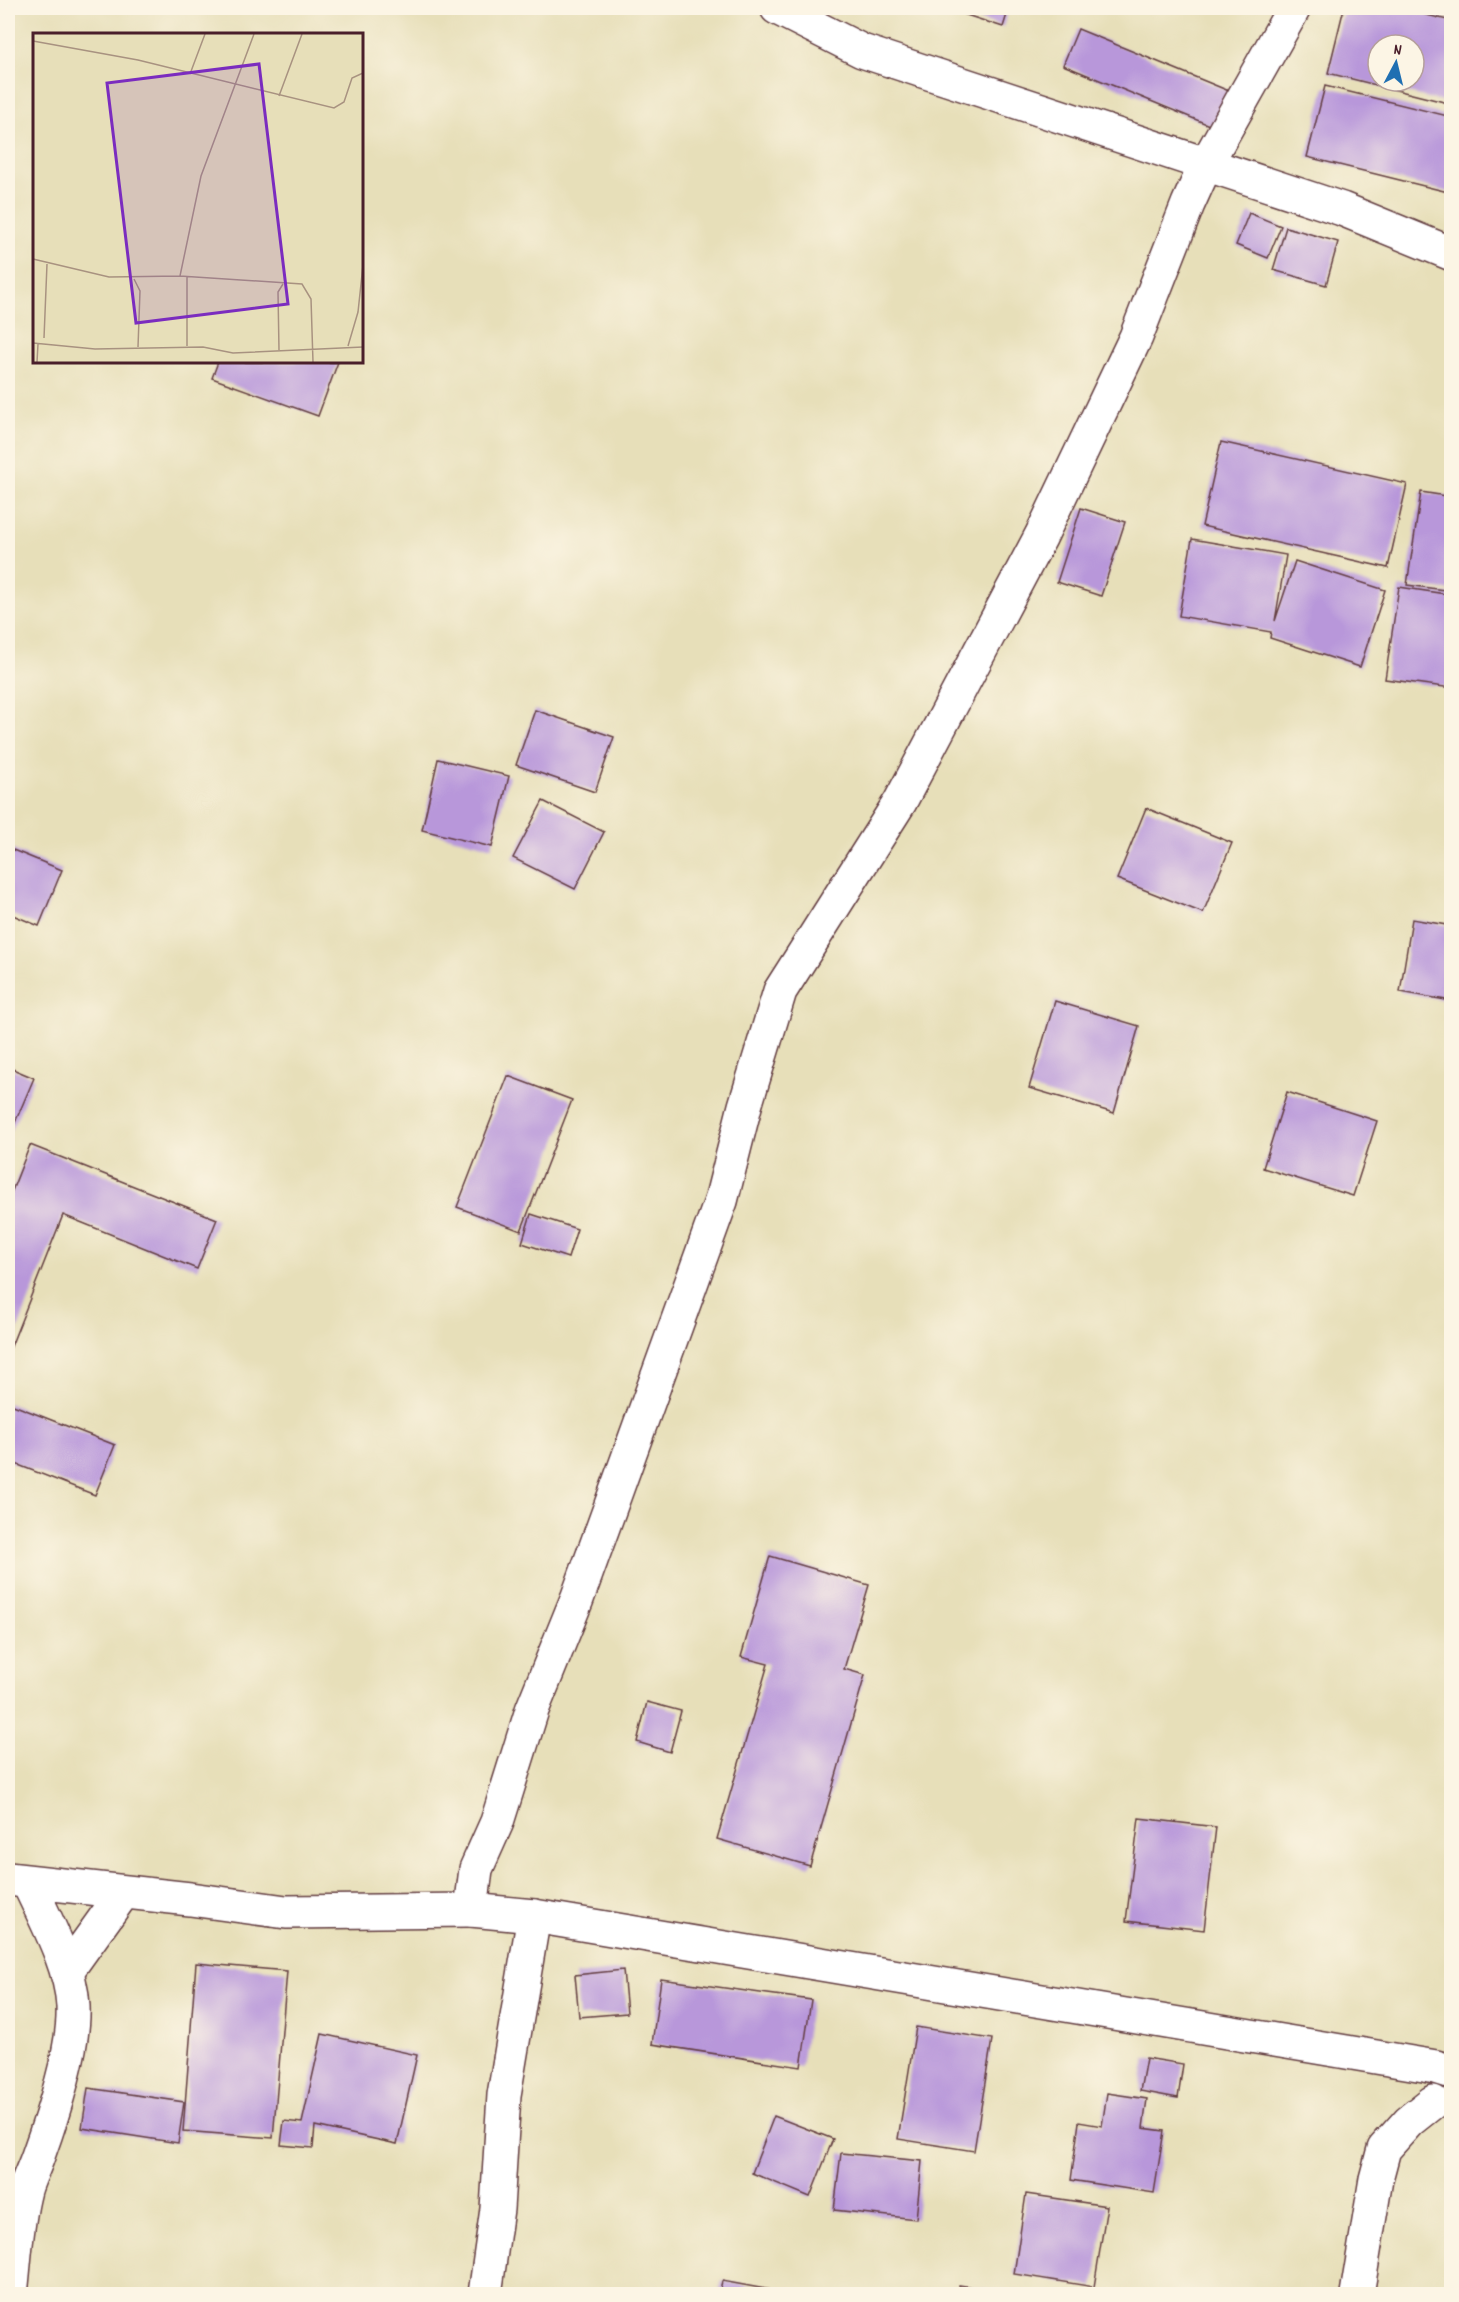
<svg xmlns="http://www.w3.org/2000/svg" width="1459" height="2302" font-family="Dekko,sans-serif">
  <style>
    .building { fill: #b897da; fill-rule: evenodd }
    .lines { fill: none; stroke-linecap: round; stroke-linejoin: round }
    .street-casing { stroke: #623c40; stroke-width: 36 }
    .street { stroke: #fff; stroke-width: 33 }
    .inset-road { fill: none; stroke: #a89280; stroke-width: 1.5 }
    .view { fill: #7b2cbf; fill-opacity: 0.15; stroke: #7b2cbf; stroke-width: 3 }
    .inset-edge { fill: none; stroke: #4a1f2b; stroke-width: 3 }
  </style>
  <rect width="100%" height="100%" fill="#fcf5e5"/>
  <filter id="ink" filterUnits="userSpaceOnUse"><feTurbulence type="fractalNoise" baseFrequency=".0167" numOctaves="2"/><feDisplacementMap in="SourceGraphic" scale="12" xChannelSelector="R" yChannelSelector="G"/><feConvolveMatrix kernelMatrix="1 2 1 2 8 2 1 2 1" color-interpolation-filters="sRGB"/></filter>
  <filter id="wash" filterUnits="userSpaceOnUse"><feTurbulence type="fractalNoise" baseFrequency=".008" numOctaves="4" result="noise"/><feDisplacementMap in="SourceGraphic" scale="24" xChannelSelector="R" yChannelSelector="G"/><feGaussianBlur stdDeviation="1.35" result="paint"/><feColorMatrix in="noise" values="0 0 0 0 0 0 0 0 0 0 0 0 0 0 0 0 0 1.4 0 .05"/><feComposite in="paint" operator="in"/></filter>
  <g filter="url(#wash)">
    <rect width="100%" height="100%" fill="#e7dfb9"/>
    <g id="blocks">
      <!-- building -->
      <g class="building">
        <path d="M945,8h64l-6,19z"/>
        <path d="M1344,8h53l55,13v83l-124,-31zM1378,45h36v36h-36z"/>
        <path d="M1078,29l151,62 -15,36 -151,-62z"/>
        <path d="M1325,86l127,31v76l-145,-36z"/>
        <path d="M1249,213l32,13 -13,32 -32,-13z"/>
        <path d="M1286,227l52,15 -12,43 -53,-15z"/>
        <path d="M218,362h120l-20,54 -106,-38z"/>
        <path d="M1221,442l186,42 -19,84 -186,-42z"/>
        <path d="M1421,492l31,5v94l-45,-6z"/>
        <path d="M1081,508l44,14 -24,74 -44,-14z"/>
        <path d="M1192,539l94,16 -11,66 20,-60 90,29 -25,77 -90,-29 1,-6 -92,-16z"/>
        <path d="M1399,587l53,8v93l-67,-9z"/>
        <path d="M535,710l79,27 -19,55 -79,-27z"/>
        <path d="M438,759l71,17 -17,71 -70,-17z"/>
        <path d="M543,801l61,31 -29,57 -62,-31z"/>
        <path d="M1146,808l86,35 -29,70 -86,-34z"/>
        <path d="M8,848l54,22 -23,56 -31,-13z"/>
        <path d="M1412,919l40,7v75l-52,-9z"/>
        <path d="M1055,1001l84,25 -25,87 -85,-25z"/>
        <path d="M8,1067l26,11 -26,61z"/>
        <path d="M508,1076l64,24 -51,131 -64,-24z"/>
        <path d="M1287,1092l90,29 -24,75 -90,-28z"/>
        <path d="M30,1145l187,74 -20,50 -134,-54 -55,139v-153z"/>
        <path d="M531,1214l46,15 -9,29 -46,-15z"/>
        <path d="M8,1403l107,42 -20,50 -87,-34z"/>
        <path d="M770,1556l99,29 -25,84 21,6 -55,191 -93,-27 51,-175 -27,-7z"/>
        <path d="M647,1702l34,9 -11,41 -33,-10z"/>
        <path d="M1139,1818l77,9 -12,103 -78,-9z"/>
        <path d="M196,1963l91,8 -14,167 -90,-7z"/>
        <path d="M623,1970l4,43 -48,4 -4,-42z"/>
        <path d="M661,1979l150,21 -10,67 -149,-23z"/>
        <path d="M916,2027l76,12 -18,112 -76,-12z"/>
        <path d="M322,2034l95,21 -20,89 -82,-18 -2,22 -32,-3 3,-24 18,2z"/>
        <path d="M1146,2058l37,6 -5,34 -38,-7z"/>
        <path d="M88,2088l96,14 -6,41 -96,-15z"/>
        <path d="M1107,2093l40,6 -4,29 21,3 -10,62 -83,-13 8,-58 23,4z"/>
        <path d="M774,2116l59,23 -23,58 -58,-24z"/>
        <path d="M841,2153l81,8 -6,58 -82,-9z"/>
        <path d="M1026,2194l81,12 -13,81 -80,-13z"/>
        <path d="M722,2281l66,12v1h-69z"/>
        <path d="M959,2285l54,8 -1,1h-54z"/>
      </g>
    </g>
  </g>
  <g filter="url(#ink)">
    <use href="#blocks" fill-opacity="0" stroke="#623c40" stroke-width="1.5"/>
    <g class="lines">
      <defs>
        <g id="street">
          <path d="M777,8l85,43 480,158 110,45"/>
          <path d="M8,1879l182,20 96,13 185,-2 5,-41 21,-47 35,-112 45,-111 144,-398 24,-95 35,-115 120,-189 141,-266 95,-199 52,-133 18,-40 88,-156"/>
          <path d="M471,1910l63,6 902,151 16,5"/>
          <path d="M67,1971l56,-78"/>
          <path d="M11,2294c4,-34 5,-70 14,-104 3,-11 9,-22 13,-34 14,-39 37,-109 35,-150 -2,-41 -28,-87 -45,-124"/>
          <path d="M485,2294l12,-85 7,-114 30,-179"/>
          <path d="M1357,2294l19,-115 8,-30 25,-28 24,-19"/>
        </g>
      </defs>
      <!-- street casing -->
      <use href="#street" class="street-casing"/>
      <!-- street -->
      <use href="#street" class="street"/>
    </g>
  </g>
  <!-- overview -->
  <g transform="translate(33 33)">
    <rect width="330" height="330" fill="#e7dfb9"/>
    <path class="inset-road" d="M0,8l105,19 196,48 10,-6 8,-24 11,-5M157,41l15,-40M246,63l23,-62M0,226l76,18 71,-1 21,-100 53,-142M147,243l122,8 9,15 2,63M154,243v70M101,246l6,12 -2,56M11,305l3,-74M0,310l62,6 108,-2 30,6 130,-6M315,313l10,-34 5,-47M246,317l-1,-58 5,-8M4,329l1,-18"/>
    <path class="view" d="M226,31l29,240 -152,19 -29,-240z"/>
    <rect width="330" height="330" class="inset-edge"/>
  </g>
  <!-- margin -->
  <rect width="1459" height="2302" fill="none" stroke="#fcf5e5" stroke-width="30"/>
  <!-- north arrow -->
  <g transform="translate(1396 63) rotate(7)"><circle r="28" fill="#fcf5e5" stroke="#b59f9b" stroke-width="1.5"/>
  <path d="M0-4.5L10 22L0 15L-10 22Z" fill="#1f6fb2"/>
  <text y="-9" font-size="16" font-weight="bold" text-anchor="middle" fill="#4a1f2b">N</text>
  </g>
</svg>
